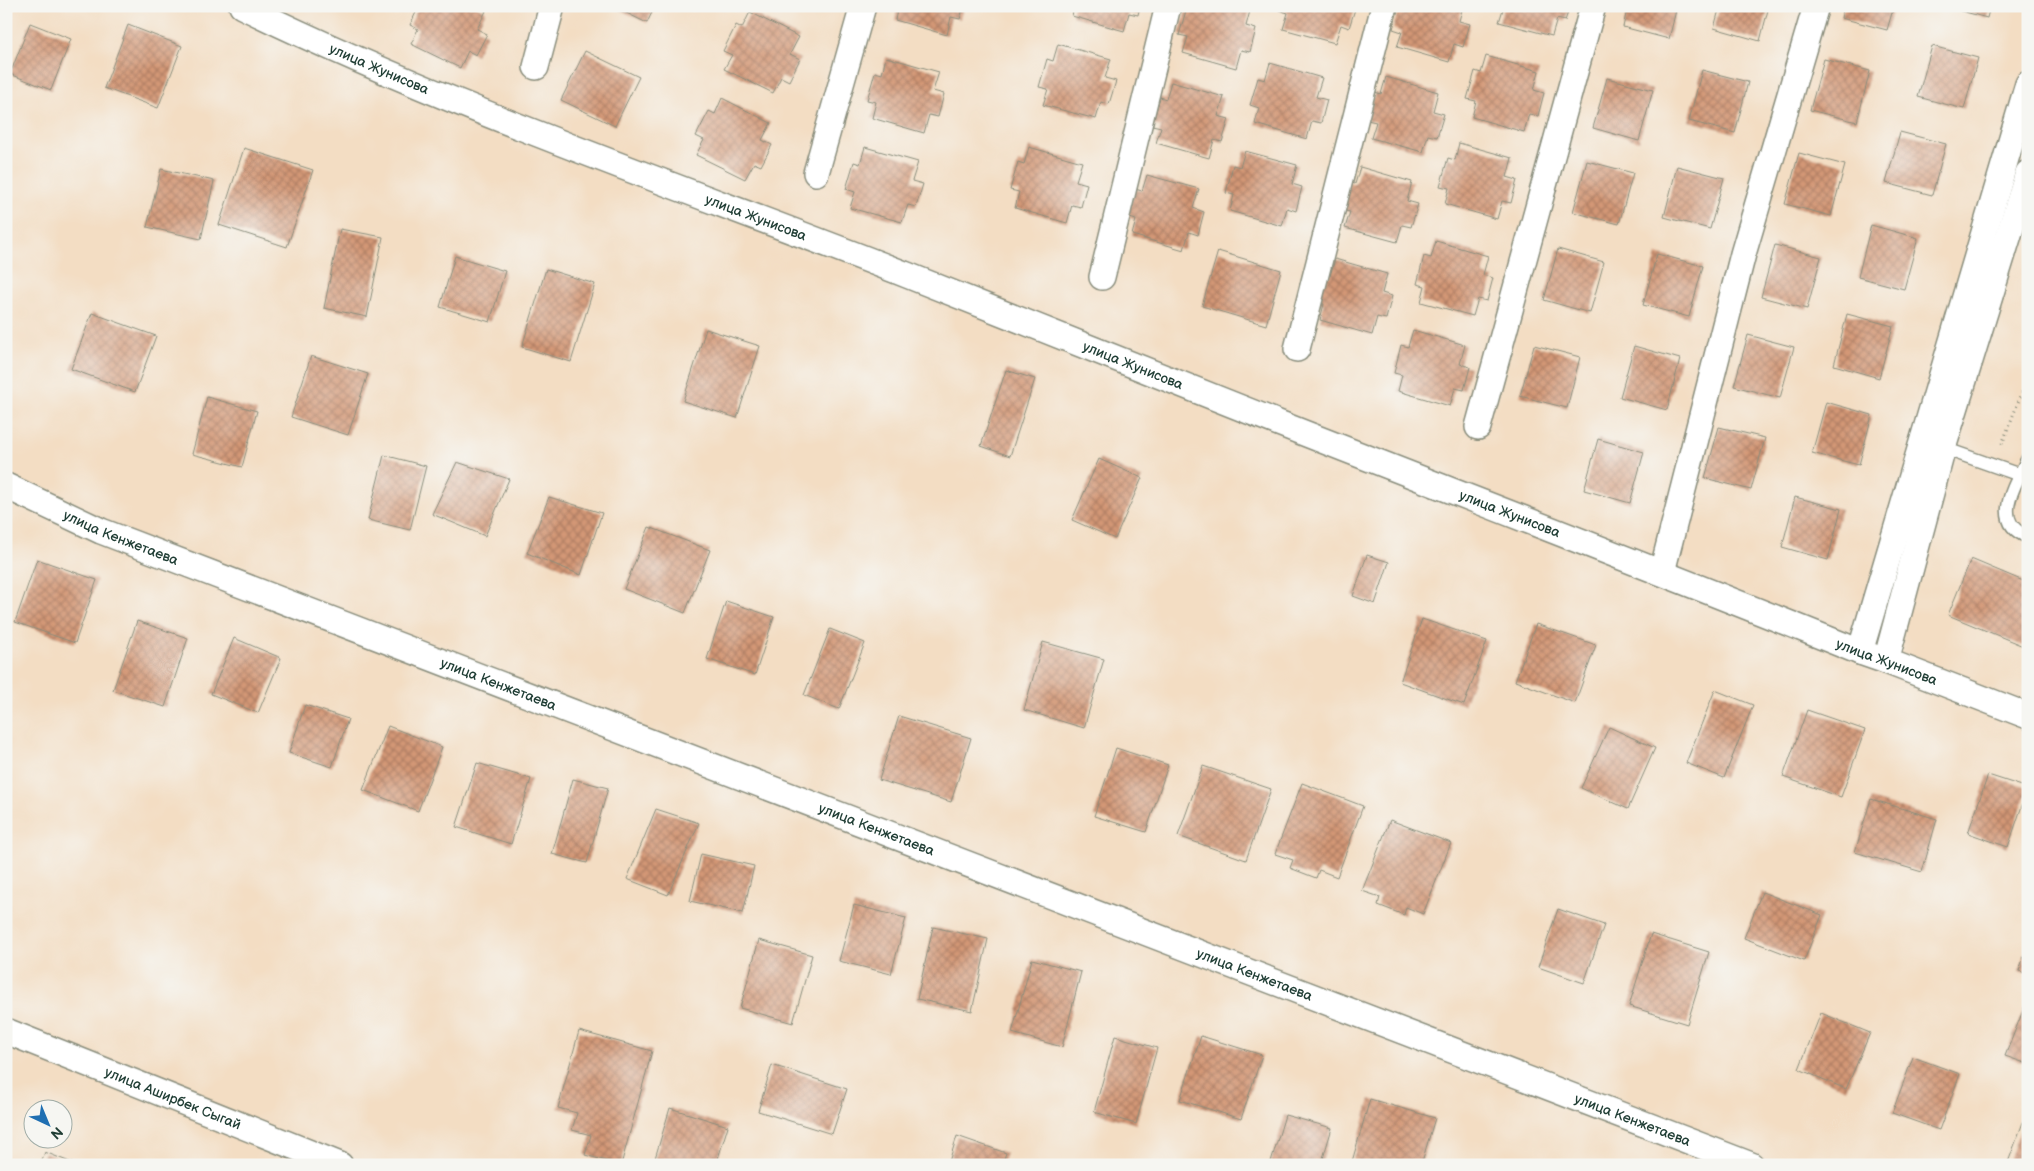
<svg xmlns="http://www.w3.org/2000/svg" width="2034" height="1171" font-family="'Balsamiq Sans',sans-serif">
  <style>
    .building { fill: url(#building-cross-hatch) }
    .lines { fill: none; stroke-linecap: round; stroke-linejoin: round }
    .service-casing { stroke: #898d7c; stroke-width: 15 }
    .minor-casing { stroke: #898d7c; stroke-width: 28 }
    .path { stroke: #898d7c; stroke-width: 3; stroke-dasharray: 1 4; stroke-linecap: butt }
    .service { stroke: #fff; stroke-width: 12 }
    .minor { stroke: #fff; stroke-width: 25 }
    .labels { text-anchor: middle; stroke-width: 4; stroke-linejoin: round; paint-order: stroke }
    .street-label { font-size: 14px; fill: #1f3d34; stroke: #f6f6f2 }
  </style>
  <defs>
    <pattern id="building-cross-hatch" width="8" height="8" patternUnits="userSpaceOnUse" patternTransform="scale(1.25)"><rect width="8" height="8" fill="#d39776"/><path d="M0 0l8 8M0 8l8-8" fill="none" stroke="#ab7c62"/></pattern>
  </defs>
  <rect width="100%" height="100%" fill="#f6f6f2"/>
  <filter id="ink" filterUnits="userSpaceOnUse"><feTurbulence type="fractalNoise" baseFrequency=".02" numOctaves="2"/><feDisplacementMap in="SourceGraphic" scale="10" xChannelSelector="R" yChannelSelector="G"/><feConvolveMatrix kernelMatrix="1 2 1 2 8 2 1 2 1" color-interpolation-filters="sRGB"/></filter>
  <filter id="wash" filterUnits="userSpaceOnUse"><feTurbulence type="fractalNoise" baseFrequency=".0096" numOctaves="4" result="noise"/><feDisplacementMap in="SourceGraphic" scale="20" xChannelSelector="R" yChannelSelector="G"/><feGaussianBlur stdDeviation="1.12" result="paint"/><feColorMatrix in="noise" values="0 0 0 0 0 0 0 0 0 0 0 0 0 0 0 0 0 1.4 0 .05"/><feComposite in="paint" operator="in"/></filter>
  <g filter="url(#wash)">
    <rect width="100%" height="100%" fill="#f3ddc3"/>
    <g id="blocks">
      <!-- building -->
      <g class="building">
        <path d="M419,6h57l10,5 -9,18 10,5 -11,21 -8,-4 -8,17 -49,-24 7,-15 -8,-4z"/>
        <path d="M612,6h43l-8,17z"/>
        <path d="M898,6h66l-4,13 -9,-2 -4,18 -52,-15z"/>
        <path d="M1074,6h66l-2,9 -9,-2 -5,18 -52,-15z"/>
        <path d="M1194,6l57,1 -5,19 10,3 -6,23 -9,-2 -5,18 -53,-15 5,-16 -9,-2 8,-28 7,2z"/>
        <path d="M1280,6h76l-7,22 -8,-3 -6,18 -52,-14 5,-16 -9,-3z"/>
        <path d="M1399,6h64l-4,15 11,3 -7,23 -9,-3 -5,18 -52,-15 5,-15 -9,-3z"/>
        <path d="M1504,6h66l-5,15 -8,-2 -5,17 -53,-14z"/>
        <path d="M1628,6h49l-8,33 -46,-12z"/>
        <path d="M1720,6h49l-9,35 -46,-13z"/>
        <path d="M1844,6h50l-7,24 -46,-12z"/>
        <path d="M1943,6h47l-3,12z"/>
        <path d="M750,12l49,25 -9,17 10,5 -11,22 -8,-4 -8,16 -49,-24 8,-14 -9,-4 13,-26 6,3z"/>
        <path d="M30,23l41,16 -20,51 -41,-16z"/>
        <path d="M128,25l54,21 -24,62 -54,-20z"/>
        <path d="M1058,44l53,15 -6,19 11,3 -7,23 -8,-2 -5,17 -53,-14 5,-16 -9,-2 8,-28 6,2z"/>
        <path d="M1932,46l46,12 -14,51 -46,-12z"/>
        <path d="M585,51l54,26 -24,49 -54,-26z"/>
        <path d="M1486,56l53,15 -5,19 10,3 -6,23 -9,-2 -5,18 -52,-15 4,-16 -9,-2 8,-28 6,2z"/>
        <path d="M886,57l53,15 -6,19 11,3 -6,23 -9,-2 -5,18 -52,-15 4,-16 -9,-2 8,-28 7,2z"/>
        <path d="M1824,59l46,12 -13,51 -47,-12z"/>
        <path d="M1270,63l52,15 -6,19 11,3 -6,23 -9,-2 -5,18 -52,-15 4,-16 -9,-3 8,-27 7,2z"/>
        <path d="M1702,70l46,12 -13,51 -46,-12z"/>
        <path d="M1386,77l52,15 -5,19 11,3 -7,23 -9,-2 -5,17 -52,-14 5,-16 -9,-2 8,-28 6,2z"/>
        <path d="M1607,78l46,12 -14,51 -46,-13z"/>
        <path d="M1171,82l53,15 -6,19 11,3 -7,23 -8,-2 -5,18 -53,-15 5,-16 -9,-2 8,-28 6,2z"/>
        <path d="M722,98l49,25 -9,17 10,5 -11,21 -7,-3 -9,16 -49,-24 8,-15 -8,-4 13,-25 6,3z"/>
        <path d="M1900,132l46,12 -14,51 -46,-12z"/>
        <path d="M1459,143l53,15 -5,19 10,3 -6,23 -9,-2 -5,18 -52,-15 4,-16 -9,-2 8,-28 7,2z"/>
        <path d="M865,147l53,15 -6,19 11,3 -7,23 -8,-2 -6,17 -52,-14 5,-16 -9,-3 8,-27 6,2z"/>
        <path d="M1029,147l53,15 -6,19 11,3 -6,23 -9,-2 -5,18 -52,-15 4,-16 -9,-2 8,-28 6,2z"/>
        <path d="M244,148l69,22 -26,77 -68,-22z"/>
        <path d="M1245,151l52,14 -5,19 10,3 -6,24 -9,-3 -5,18 -52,-15 4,-16 -8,-2 7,-28 7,2z"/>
        <path d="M1799,153l46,12 -14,51 -46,-12z"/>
        <path d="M1587,161l46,12 -14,51 -46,-12z"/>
        <path d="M1677,166l47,12 -14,51 -46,-12z"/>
        <path d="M1360,167l52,15 -5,19 11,3 -7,23 -9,-2 -5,17 -52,-14 5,-16 -9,-2 8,-28 6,2z"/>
        <path d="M161,169l53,12 -13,58 -54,-12z"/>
        <path d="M1147,175l52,14 -6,19 11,4 -6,23 -9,-3 -5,18 -52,-15 4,-15 -9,-3 8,-28 7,2z"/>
        <path d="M1871,225l47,13 -14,51 -46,-12z"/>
        <path d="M340,229l43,8 -16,80 -43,-9z"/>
        <path d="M1436,241l52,15 -5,19 10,3 -6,23 -9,-2 -5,17 -52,-14 4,-16 -8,-2 7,-28 7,2z"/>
        <path d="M1775,245l46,12 -14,52 -46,-12z"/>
        <path d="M1558,249l46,13 -14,51 -46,-13z"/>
        <path d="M1218,251l63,19 -15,55 -64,-19z"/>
        <path d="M1657,254l46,12 -14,51 -46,-12z"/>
        <path d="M455,256l50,15 -15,51 -50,-15z"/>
        <path d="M1335,259l52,15 -5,19 10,3 -6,23 -9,-2 -5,18 -52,-15 4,-16 -9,-2 9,-28 6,2z"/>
        <path d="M546,269l49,15 -24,78 -49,-15z"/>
        <path d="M92,313l64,23 -21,56 -64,-23z"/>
        <path d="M1847,314l46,12 -14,52 -45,-13z"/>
        <path d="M706,329l54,17 -23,72 -54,-17z"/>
        <path d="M1413,330l52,15 -5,19 10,3 -6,23 -9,-2 -5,18 -52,-15 4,-16 -8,-2 7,-28 7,2z"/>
        <path d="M1748,335l46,12 -14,51 -46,-12z"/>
        <path d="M1534,345l46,12 -13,51 -47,-12z"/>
        <path d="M1634,346l46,13 -13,51 -47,-13z"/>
        <path d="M311,356l57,18 -20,61 -57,-18z"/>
        <path d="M1006,370l29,9 -25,77 -29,-10z"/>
        <path d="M207,397l50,14 -15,56 -50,-13z"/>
        <path d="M1826,402l46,13 -13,50 -47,-12z"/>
        <path d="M1719,427l46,11 -14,52 -46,-12z"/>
        <path d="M1598,439l46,13 -14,51 -46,-13z"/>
        <path d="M384,455l42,11 -16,64 -42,-10z"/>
        <path d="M1099,459l43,19 -27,61 -43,-19z"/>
        <path d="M457,462l52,17 -24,57 -53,-22z"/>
        <path d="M549,497l53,16 -21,62 -54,-22z"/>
        <path d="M1795,497l46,12 -13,51 -46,-13z"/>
        <path d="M649,527l61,23 -25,63 -61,-24z"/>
        <path d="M1367,555l22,7 -14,42 -22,-8z"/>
        <path d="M37,559l60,21 -22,63 -60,-21z"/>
        <path d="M1971,559l57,24v65l-80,-33z"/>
        <path d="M726,601l48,16 -19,58 -48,-16z"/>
        <path d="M1422,619l65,22 -23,64 -64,-23z"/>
        <path d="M137,621l51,17 -23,69 -52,-17z"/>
        <path d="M1536,624l60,21 -21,58 -60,-22z"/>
        <path d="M830,629l35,14 -26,66 -35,-14z"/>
        <path d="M234,638l47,20 -23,55 -47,-19z"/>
        <path d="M1043,642l61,17 -20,69 -60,-18z"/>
        <path d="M1715,690l38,15 -29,73 -38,-15z"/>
        <path d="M305,705l43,14 -16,48 -43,-14z"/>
        <path d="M1807,710l58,20 -24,67 -58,-20z"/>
        <path d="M899,716l72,22 -20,64 -72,-22z"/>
        <path d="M388,726l54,21 -24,64 -55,-21z"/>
        <path d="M1609,727l46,21 -27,61 -47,-21z"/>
        <path d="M1116,748l52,17 -22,67 -52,-16z"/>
        <path d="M477,763l54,16 -20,65 -55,-17z"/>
        <path d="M1203,766l68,23 -25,71 -68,-24z"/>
        <path d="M1988,775l40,13 -20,59 -40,-14z"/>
        <path d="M573,779l35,9 -21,75 -35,-9z"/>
        <path d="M1302,783l61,23 -26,71 -18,-7 -3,8 -26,-10 3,-8 -18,-6z"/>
        <path d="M1871,799l66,20 -15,53 -67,-20z"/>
        <path d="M656,809l43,14 -31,72 -41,-16z"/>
        <path d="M1390,820l61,23 -28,71 -17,-7 -2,8 -26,-10 2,-8 -18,-6z"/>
        <path d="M701,854l53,12 -11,47 -53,-12z"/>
        <path d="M1762,892l60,23 -18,46 -60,-23z"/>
        <path d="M854,905l52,13 -15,56 -52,-13z"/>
        <path d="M1558,909l46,16 -20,58 -46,-16z"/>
        <path d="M933,927l55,12 -16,72 -55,-12z"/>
        <path d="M1651,934l58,18 -22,72 -58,-18z"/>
        <path d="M759,940l53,15 -19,68 -53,-15z"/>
        <path d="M2028,944v30l-9,-3z"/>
        <path d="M1032,959l49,13 -19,75 -50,-14z"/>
        <path d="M2026,1003h2v61l-23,-8z"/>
        <path d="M1821,1013l49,20 -24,56 -47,-20z"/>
        <path d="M579,1031l73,20 -31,114 -36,-10 6,-20 -19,-5 5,-17 -19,-5z"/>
        <path d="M1115,1036l42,12 -21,76 -42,-12z"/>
        <path d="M1201,1036l61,19 -21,64 -61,-19z"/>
        <path d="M1913,1057l47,17 -21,56 -47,-17z"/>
        <path d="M772,1065l75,24 -15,45 -74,-23z"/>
        <path d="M1370,1099l65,19 -14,47h-70z"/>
        <path d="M670,1108l58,18 -12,39h-63z"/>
        <path d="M2028,1109v56h-21z"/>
        <path d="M1285,1115l47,13 -11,37h-51z"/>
        <path d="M957,1136l49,17 -4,12h-54z"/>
        <path d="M45,1152l32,13h-37z"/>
      </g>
    </g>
  </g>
  <g filter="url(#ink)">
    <use href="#blocks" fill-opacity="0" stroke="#898d7c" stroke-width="1"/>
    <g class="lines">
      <defs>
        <g id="service">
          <path d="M1943,448l77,27"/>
          <path d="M2028,458c-13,27 -38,64 0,79"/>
        </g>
        <g id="minor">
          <path id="s1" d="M242,6c215,105 443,182 665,269 125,49 249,100 374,149 193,76 387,150 579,228l26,9 142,55"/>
          <path d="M536,67l16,-61"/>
          <path d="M816,173l47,-167"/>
          <path d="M1102,277l66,-271"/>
          <path d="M1297,349l87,-343"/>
          <path d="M1478,427l115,-421"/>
          <path id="s2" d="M6,486l95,45 1650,634"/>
          <path d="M1662,572l81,-318 73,-248"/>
          <path d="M1860,652l168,-568"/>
          <path d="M1886,661l57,-213 85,-275"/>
          <path id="s3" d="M6,1031l334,134"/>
        </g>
      </defs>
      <!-- service casing -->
      <use href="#service" class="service-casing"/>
      <!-- minor casing -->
      <use href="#minor" class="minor-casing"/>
      <!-- path -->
      <path class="path" d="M2002,444l26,-67"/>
      <!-- service -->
      <use href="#service" class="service"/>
      <!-- minor -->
      <use href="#minor" class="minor"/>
    </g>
  </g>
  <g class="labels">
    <!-- street labels -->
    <g class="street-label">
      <text dy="5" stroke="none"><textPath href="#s1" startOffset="151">улица Жунисова</textPath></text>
      <text dy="5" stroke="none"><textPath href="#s1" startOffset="556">улица Жунисова</textPath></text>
      <text dy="5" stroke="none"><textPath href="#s1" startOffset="961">улица Жунисова</textPath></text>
      <text dy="5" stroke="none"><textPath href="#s1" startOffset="1366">улица Жунисова</textPath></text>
      <text dy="5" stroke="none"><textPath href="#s2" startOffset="126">улица Кенжетаева</textPath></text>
      <text dy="5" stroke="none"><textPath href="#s1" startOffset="1771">улица Жунисова</textPath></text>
      <text dy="5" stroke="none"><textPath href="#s2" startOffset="531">улица Кенжетаева</textPath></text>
      <text dy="5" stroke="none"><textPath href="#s2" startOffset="936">улица Кенжетаева</textPath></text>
      <text dy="5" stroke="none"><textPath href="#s2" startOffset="1341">улица Кенжетаева</textPath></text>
      <text dy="5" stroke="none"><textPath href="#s3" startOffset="180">улица Аширбек Сыгай</textPath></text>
      <text dy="5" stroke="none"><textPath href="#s2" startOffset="1746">улица Кенжетаева</textPath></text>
    </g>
  </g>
  <!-- margin -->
  <rect width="2034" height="1171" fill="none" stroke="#f6f6f2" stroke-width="25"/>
  <!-- north arrow -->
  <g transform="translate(48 1124) rotate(136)"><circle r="24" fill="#f6f6f2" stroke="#a0aca6"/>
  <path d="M0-4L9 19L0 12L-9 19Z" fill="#1f6fb2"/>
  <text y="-8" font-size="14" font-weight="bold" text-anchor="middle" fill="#1f3d34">N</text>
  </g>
</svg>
